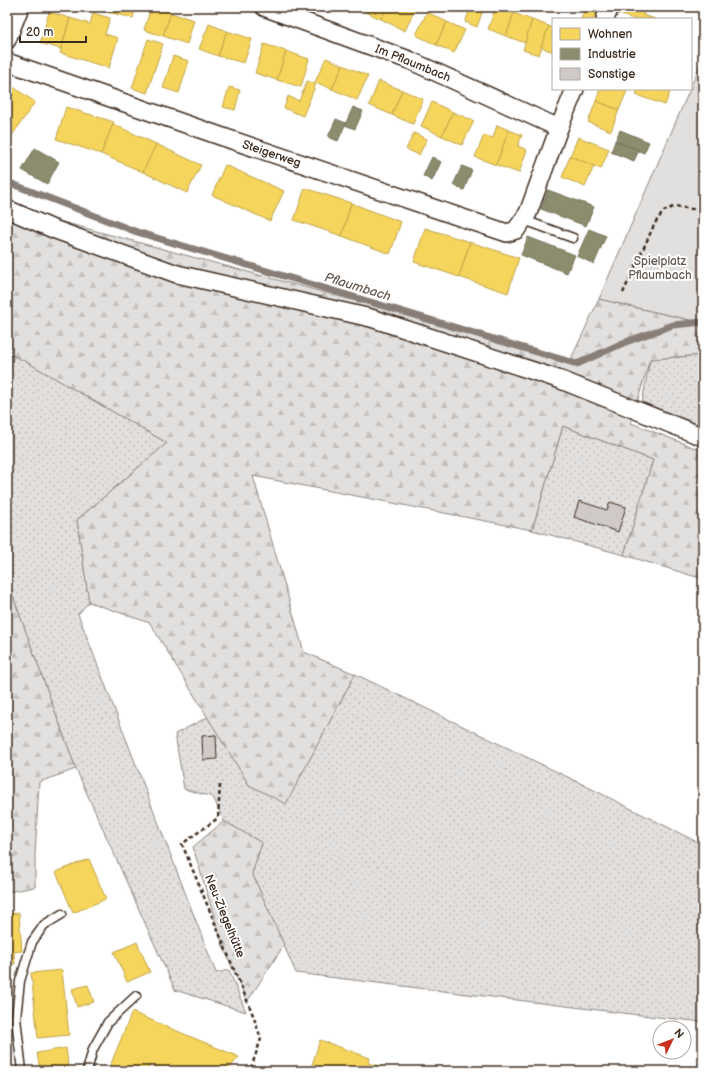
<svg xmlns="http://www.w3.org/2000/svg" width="710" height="1078" font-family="'Balsamiq Sans',sans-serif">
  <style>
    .grass { fill: url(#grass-dots); stroke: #8e857e }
    .forest { fill: url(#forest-firs); stroke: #8e857e }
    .park { fill: #e2e0de; stroke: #8e857e }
    .homes { fill: #f6d55c; stroke: #bea249 }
    .industry { fill: #8c8c6e; stroke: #746f56 }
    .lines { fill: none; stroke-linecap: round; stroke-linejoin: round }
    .stream { stroke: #887e77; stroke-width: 7 }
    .building { fill: #cfcac7; stroke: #3b2a1e }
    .lane-casing { stroke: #3b2a1e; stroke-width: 11 }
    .street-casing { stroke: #3b2a1e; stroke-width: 20 }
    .path { stroke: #3b2a1e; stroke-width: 2.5; stroke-dasharray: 4 3; stroke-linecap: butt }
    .lane { stroke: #fff; stroke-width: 8 }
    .street { stroke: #fff; stroke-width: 17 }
    .labels { text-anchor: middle; stroke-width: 4; stroke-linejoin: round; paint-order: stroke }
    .street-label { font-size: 12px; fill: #3b2a1e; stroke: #fff }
    .park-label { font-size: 12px; fill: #65584e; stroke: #fff }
    .water-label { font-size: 13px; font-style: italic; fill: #685b52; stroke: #fff }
  </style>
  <defs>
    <pattern id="grass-dots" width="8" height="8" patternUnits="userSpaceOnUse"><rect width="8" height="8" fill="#e2e0de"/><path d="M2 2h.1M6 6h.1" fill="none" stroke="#c3c0be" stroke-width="1.8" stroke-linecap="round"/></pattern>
    <pattern id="forest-firs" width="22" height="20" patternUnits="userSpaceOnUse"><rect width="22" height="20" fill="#e2e0de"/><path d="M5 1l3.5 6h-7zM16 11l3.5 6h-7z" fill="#c3c0be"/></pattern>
  </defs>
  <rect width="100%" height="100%" fill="#fff"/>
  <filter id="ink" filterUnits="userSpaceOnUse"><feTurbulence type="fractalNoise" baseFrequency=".025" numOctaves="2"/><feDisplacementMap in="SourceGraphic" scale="8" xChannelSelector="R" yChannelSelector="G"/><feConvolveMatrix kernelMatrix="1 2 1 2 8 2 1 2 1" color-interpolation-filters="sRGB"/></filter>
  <g filter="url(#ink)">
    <!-- grass -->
    <g class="grass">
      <path d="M7,353l18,8 142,82 -90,77 12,82 -11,12 138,359 13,-3 17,42 -71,-22 -99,-221 -69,-189z"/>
      <path d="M703,355v71l-61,-24 8,-43z"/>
      <path d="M563,426l90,34 -29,95 -92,-25z"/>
      <path d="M355,674l227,110 121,61v177l-72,-8 -335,-41 -44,-100 10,-30 -38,-22 -11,-24 -29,-8 -9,-55 33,-17 41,68 37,18z"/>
    </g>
    <!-- forest -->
    <g class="forest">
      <path d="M7,207l564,152 28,-60 104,24v32l-53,4 -19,64 72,28v128l-79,-24 29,-95 -90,-34 -31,104 -279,-54 51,176 51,22 -69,130 -37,-19 -99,-162 -61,-21 -12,-82 90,-77 -142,-82 -18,-8z"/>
      <path d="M7,580l69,189 -37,13 -4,73v32l-28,5z"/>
      <path d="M224,821l38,22 -10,30 32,72 -37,57 -24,-56 -30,-99z"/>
    </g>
    <!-- park -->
    <path class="park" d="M703,58v265l-104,-24 91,-210h1v-3z"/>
    <!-- homes -->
    <g class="homes">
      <path d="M87,7h22l-2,5z"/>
      <path d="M109,7h27l-3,11 -26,-6z"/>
      <path d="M151,7l20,6 -8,23 -19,-6z"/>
      <path d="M360,7h27l-6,12 -22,-10z"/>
      <path d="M387,7h23l5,2 -10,22 -24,-12z"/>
      <path d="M471,7h13l-7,20 -12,-5z"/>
      <path d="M496,7l18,6 -8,23 -18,-7z"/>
      <path d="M622,7h24l-3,8 12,4h-22l-14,-5z"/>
      <path d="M585,9l12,4 -2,6h-14z"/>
      <path d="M49,12l21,6 -9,31 -21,-6z"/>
      <path d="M427,12l20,10 -11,23 -20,-10z"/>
      <path d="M93,13l17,5 -5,16 13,4 -9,30 -49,-15 10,-35 20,6z"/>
      <path d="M171,13l23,7 -7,24 -24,-8z"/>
      <path d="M514,13l18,7 -7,23 -19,-7z"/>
      <path d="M532,20l17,6 -10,29 -16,-5z"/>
      <path d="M447,22l18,8 -11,23 -18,-8z"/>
      <path d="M209,24l18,7 -9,25 -19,-7z"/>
      <path d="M549,26l4,2v24l-12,-5z"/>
      <path d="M227,31l25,8 -8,24 -26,-7z"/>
      <path d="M148,39l15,5 -16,49 -15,-5z"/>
      <path d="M264,44l22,7 -9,29 -22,-7z"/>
      <path d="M286,51l23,8 -8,28 -24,-7z"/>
      <path d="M173,56l16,5 -10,32 -16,-5z"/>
      <path d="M326,58l17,7 -11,24 -17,-7z"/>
      <path d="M343,65l25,11 -11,24 -25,-11z"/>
      <path d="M307,81l9,3 -13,32 -19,-8 4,-12 11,5z"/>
      <path d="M379,81l23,9 -10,25 -23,-10z"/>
      <path d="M9,84l26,18 -28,41v-57z"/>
      <path d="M229,87l11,3 -5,20 -12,-3z"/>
      <path d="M600,89h23l4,2 -8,19 -23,-9z"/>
      <path d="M638,89h23l9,3 -5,13 -29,-10z"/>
      <path d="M402,90l21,9 -10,25 -21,-9z"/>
      <path d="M596,101l23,9 -8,21 -23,-9z"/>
      <path d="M432,102l21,10 -11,24 -21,-10z"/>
      <path d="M66,107l48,15 -13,32 -45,-15z"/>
      <path d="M453,112l21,9 -12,24 -20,-9z"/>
      <path d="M113,124l43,20 -13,28 -42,-18z"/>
      <path d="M497,125l12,5 -13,35 -21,-8 9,-22 9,3z"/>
      <path d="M509,130l13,5 -4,11 9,4 -8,23 -23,-8z"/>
      <path d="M414,133l13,6 -8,16 -13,-6z"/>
      <path d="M578,137l31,12 -8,20 -31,-13z"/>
      <path d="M156,144l45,21 -14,28 -44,-21z"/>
      <path d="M570,156l24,10 -9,21 -23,-10z"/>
      <path d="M225,165l59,26 -14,30 -58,-26z"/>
      <path d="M305,188l46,15 -9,33 -48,-16z"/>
      <path d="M351,203l50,19 -11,32 -48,-18z"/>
      <path d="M425,228l45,14 -11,35 -45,-15z"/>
      <path d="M470,242l49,16 -11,35 -49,-16z"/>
      <path d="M89,859l17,40 -33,14 -17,-41z"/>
      <path d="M19,913l3,38 -8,1 1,12h-8v-50z"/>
      <path d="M137,942l13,30 -23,10 -13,-30z"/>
      <path d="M62,970l7,65 -31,3 -7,-65z"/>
      <path d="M88,985l6,17 -17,5 -5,-18z"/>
      <path d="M132,1012l107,45 -12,14h-63l-14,-6 -2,6h-40z"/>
      <path d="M320,1040l50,18 -2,5 20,6 -1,2h-77z"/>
      <path d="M66,1048l3,23h-29l-3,-18z"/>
    </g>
    <!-- industry -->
    <g class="industry">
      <path d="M353,107l10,4 -8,18 -10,-4z"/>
      <path d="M336,119l10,4 -8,18 -10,-4z"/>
      <path d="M620,130l29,12 -5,11 -29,-12z"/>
      <path d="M615,141l24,9 -5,11 -23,-9z"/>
      <path d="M35,148l24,14 -12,22 -25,-14z"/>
      <path d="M432,157l9,5 -9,19 -9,-5z"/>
      <path d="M462,166l10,4 -8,20 -11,-5z"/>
      <path d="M548,190l46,17 -8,19 -45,-17z"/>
      <path d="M589,229l17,7 -12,28 -17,-8z"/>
      <path d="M528,237l47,18 -8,18 -46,-18z"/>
    </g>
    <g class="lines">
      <!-- stream -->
      <path class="stream" d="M7,182l130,50 440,132 46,-21 50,-18 30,-3"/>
    </g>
    <!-- building -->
    <g class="building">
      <path d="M579,501l28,9 3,-8 16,5 -8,25 -44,-15z"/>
      <path d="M216,735l1,24 -14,1 -1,-24z"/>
    </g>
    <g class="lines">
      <defs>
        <g id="lane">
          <path d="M524,220l49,18"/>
          <path d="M22,1071l-6,-53 4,-37 12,-39 12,-17 18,-11"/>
          <path d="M87,1071l6,-22 15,-27 28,-26"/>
        </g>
        <g id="street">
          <path d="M605,19l5,-12"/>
          <path d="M7,40l13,-33"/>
          <path id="s1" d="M7,62l216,75 284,96 9,-3 12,-17 31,-85 -150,-68 -145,-53"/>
          <path d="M559,128l16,-39"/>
          <path d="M7,209l46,20 124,45 194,44 190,62 142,57"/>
        </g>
      </defs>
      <!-- lane casing -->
      <use href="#lane" class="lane-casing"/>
      <!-- street casing -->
      <use href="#street" class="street-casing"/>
      <!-- path -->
      <g class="path">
        <path d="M696,7l7,3"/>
        <path d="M623,293l32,-70 9,-12 11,-5 28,5"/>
        <path d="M220,785l-2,33 -36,26 71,171 8,24 -11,32"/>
      </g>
      <!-- lane -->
      <use href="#lane" class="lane"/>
      <!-- street -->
      <use href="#street" class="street"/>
    </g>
  </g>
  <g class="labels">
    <!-- street labels -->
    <g class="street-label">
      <text transform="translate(413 63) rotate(22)" y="4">Im Pflaumbach</text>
      <text dy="4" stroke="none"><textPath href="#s1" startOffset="280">Steigerweg</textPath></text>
      <text transform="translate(225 916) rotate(68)" y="4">Neu-Ziegelhütte</text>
    </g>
    <!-- park labels -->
    <g class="park-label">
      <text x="660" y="265">Spielplatz<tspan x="660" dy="14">Pflaumbach</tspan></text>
    </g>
    <!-- water labels -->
    <g class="water-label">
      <text transform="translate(358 286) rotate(17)" y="5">Pflaumbach</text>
    </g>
  </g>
  <!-- margin -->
  <rect width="710" height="1078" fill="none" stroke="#fff" stroke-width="24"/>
  <rect x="12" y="12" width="686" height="1054" fill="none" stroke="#3b2a1e" stroke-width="1.5" filter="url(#ink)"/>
  <!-- legend -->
  <rect x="552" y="18" width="140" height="72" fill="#ffffff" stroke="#b1aaa5"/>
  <rect x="560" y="28" width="20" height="12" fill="#f6d55c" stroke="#b1aaa5"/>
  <text x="588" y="38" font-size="12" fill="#3b2a1e">Wohnen</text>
  <rect x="560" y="48" width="20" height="12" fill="#8c8c6e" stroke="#b1aaa5"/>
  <text x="588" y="58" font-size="12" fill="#3b2a1e">Industrie</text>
  <rect x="560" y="68" width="20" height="12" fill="#cfcac7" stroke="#b1aaa5"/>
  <text x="588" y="78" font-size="12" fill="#3b2a1e">Sonstige</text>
  <!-- north arrow -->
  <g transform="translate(672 1040) rotate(47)"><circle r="19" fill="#ffffff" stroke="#b1aaa5"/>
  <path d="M0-3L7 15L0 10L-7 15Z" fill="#c8321e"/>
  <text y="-6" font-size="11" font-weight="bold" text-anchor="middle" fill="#3b2a1e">N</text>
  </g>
  <!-- scale -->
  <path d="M20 36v6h66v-6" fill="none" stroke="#3b2a1e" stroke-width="2"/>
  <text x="26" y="36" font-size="12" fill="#3b2a1e" stroke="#ffffff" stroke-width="3" paint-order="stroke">20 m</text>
</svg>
